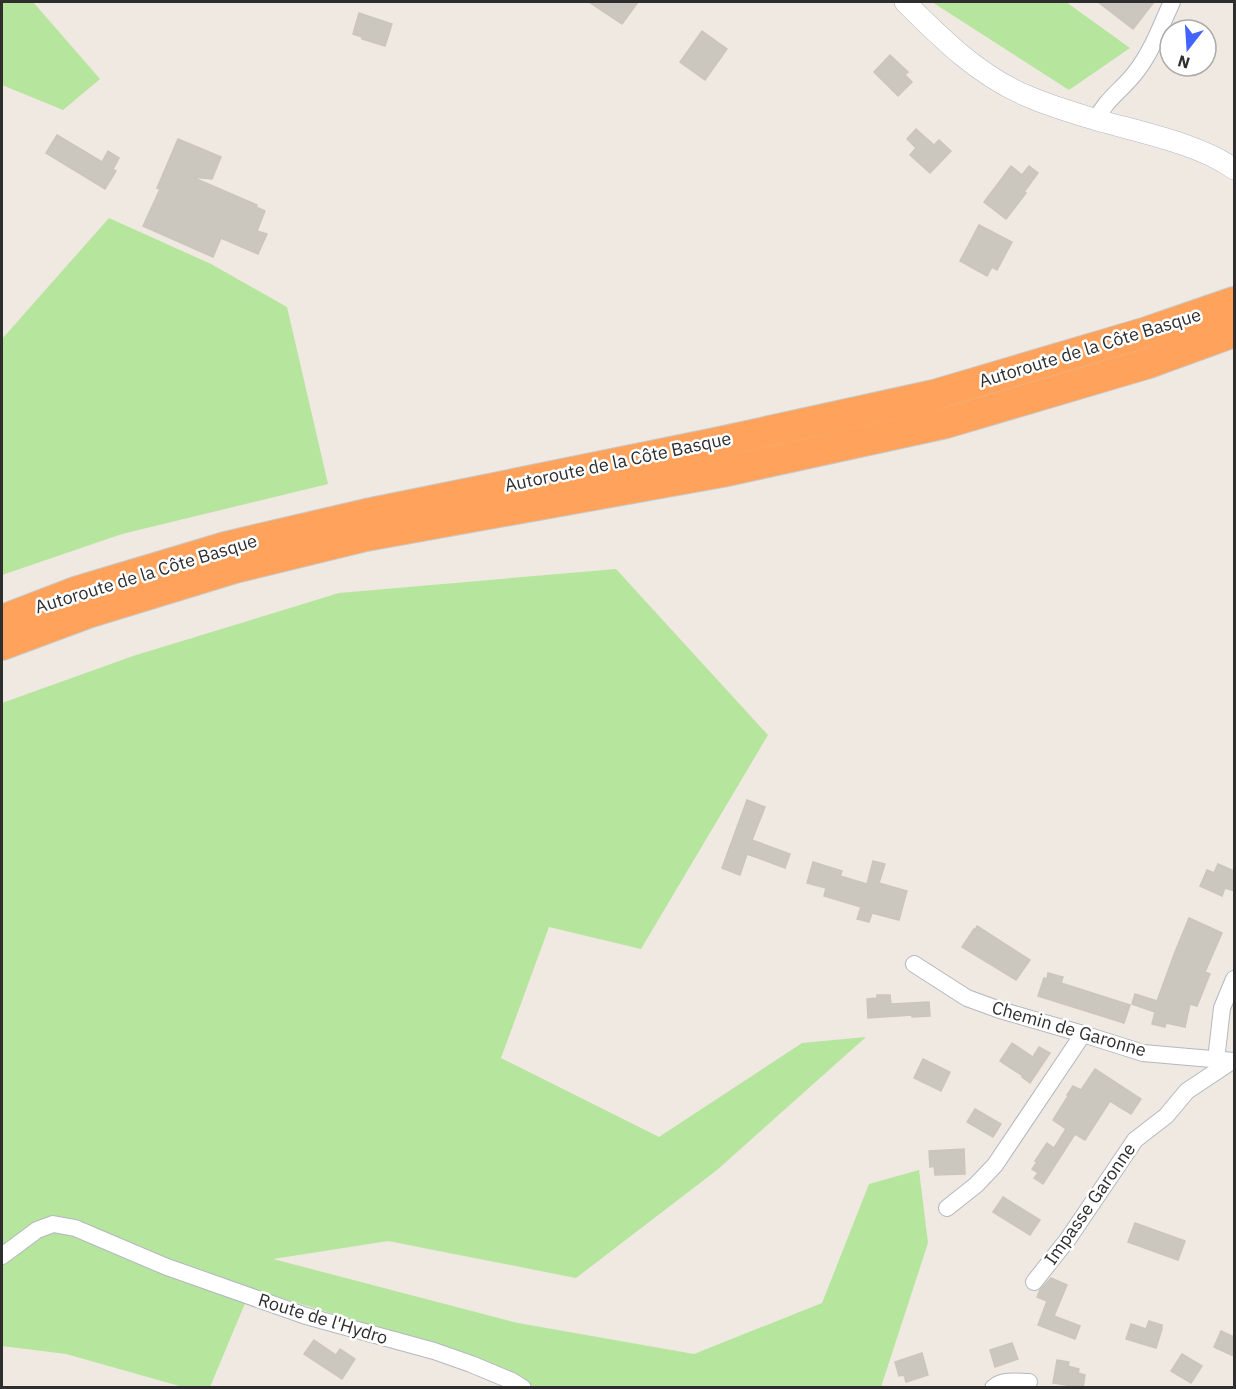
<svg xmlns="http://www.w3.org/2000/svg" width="1236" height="1389" font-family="'IBM Plex Sans',sans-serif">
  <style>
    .green { fill: #b6e59e }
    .building { fill: #cbc7bf; stroke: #cbc5ba; stroke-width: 1.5 }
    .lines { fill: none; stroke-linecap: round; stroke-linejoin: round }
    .minor-casing { stroke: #b4b7c1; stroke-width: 18 }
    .tertiary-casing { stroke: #b4b7c1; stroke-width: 22 }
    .motorway-casing { stroke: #c9c9c9; stroke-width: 32 }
    .minor { stroke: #fff; stroke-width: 16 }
    .tertiary { stroke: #fff; stroke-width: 21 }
    .motorway { stroke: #ffa35c; stroke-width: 30 }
    .labels { text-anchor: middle; stroke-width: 5; stroke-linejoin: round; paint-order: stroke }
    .street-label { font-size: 18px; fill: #2e2e2e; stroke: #fff }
  </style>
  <rect width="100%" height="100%" fill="#efe9e1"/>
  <!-- green -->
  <g class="green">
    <path d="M2,2h31l67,77 -37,31 -61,-25z"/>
    <path d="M932,2h134l64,46 -61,42z"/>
    <path d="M109,218l102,46 76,43 41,177 -206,50 -120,41v-236z"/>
    <path d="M616,569l152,166 -127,214 -92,-22 -48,131 158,79 143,-94 64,-6 -149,133 -141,108 -188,-37 -115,18 245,64 176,31 128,-51 47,-119 50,-14 9,73 -47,144h-347l-16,-9 -127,-47 -140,-42 -41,98h-27l-117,-33 -64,-8v-643l131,-47 206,-63z"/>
  </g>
  <!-- building -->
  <g class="building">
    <path d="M589,2h49l-16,22z"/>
    <path d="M1098,2h56l-21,27z"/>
    <path d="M359,13l33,11 -7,22 -23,-7v-2l-9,-3z"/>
    <path d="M702,31l25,18 -22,31 -25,-18z"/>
    <path d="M890,55l18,17 -3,3 7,7 -14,14 -24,-24z"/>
    <path d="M916,129l18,16 5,-5 12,11 -21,22 -20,-18 6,-7 -9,-9z"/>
    <path d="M57,135l45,27 6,-11 11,7 -6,11 3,2 -11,18 -59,-36z"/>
    <path d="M178,139l43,18 -9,22 -20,-2 65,28 -1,2 9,4 -8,20 10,3 -9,20 -37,-16 -8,19 -70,-31 17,-37 -3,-1z"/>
    <path d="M1011,166l11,9 7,-9 9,7 -14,19 2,1 -20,26 -22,-17z"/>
    <path d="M979,225l33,17 -15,28 -5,-3 -5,9 -27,-15z"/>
    <path d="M747,800l18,7 -13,33 38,14 -5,14 -38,-14 -7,21 -18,-7z"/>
    <path d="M873,861l12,3 -6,19 28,8 -8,29 -27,-7 -3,9 -12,-3 4,-12 -37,-11 2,-8 -19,-5 6,-21 29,9 -2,5 27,8z"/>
    <path d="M1218,864l16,7v20l-9,-3 -3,8 -22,-10 7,-16 7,3z"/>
    <path d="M1189,918l33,15 -17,39 5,2 -13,32 -7,-2 -5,23 -19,-4 -1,4 -13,-3 3,-12 -23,-8 3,-10 22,7 18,-49z"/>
    <path d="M977,926l53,34 -14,20 -54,-33 12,-18 1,1z"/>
    <path d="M1048,973l15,4 -2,6 69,22 -6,18 -86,-27 6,-18 3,1z"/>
    <path d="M877,995h13l1,9 38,-2 1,14 -18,1v-2l-44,3 -1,-19 10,-1z"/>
    <path d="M1012,1043l21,14 6,-10 11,6 -20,30 -8,-6 1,-1 -23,-15z"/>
    <path d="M923,1059l27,13 -9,19 -27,-13z"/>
    <path d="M1095,1069l46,30 -10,15 -21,-13 -25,39 -10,-6 -32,50 -9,-6 4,-5 -6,-4 5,-7 -2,-1 12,-18 7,5 12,-19 -13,-9 15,-24 -1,-1 6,-9 8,4z"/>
    <path d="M975,1109l26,15 -8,13 -26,-15z"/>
    <path d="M964,1149l1,25 -30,1 -1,-9 -4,1 -1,-16z"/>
    <path d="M1003,1197l37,23 -10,15 -37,-23z"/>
    <path d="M1135,1223l50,18 -7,19 -50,-18z"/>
    <path d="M1051,1278l16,7 -13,31 26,10 -5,13 -37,-14 9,-24 -10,-4 3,-7z"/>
    <path d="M1149,1321l13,4v4l-6,19 -30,-9 5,-15 15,5z"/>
    <path d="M1221,1331l13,6v19l-20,-9z"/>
    <path d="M314,1340l22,15 4,-6 15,10 -13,20 -38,-25z"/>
    <path d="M1012,1343l6,16 -23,8 -5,-17z"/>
    <path d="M922,1353l6,22 -22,7 -2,-7 -5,1 -4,-14z"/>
    <path d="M1182,1354l20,12 -11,17 -20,-12z"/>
    <path d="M1057,1360l12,2 -1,4 11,3 -1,4 7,2 -2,13h-12l1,-2 -19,-3z"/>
  </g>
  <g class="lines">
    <defs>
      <g id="minor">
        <path d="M1096,120c9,-20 27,-31 39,-47 17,-21 26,-48 37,-71"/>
        <path d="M914,964l53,34 33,12 83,24 60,19 91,8"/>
        <path d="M1216,1060l6,-52 12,-29"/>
        <path d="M947,1208l29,-23 19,-20 88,-131"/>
        <path d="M2,1256l35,-26 16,-6 22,4 92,39 139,49 128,35 37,13 41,17 11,7"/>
        <path d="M1034,1282l34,-43 67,-99 31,-24 21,-25 45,-30"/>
        <path d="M993,1388c10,-9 23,-6 36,-6"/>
      </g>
      <path id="tertiary" d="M905,2c36,36 74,74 122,94 23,10 47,17 70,24 42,12 103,24 137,49"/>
      <g id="motorway">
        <path d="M2,620l76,-29 147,-44 141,-33 349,-71 219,-48 213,-63 87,-30"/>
        <path d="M2,645l86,-32 147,-45 131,-32 356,-64 224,-49 203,-60 85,-31"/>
      </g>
    </defs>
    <!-- minor casing -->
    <use href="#minor" class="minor-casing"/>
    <!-- tertiary casing -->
    <use href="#tertiary" class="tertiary-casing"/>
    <!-- motorway casing -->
    <use href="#motorway" class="motorway-casing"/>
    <!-- minor -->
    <use href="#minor" class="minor"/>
    <!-- tertiary -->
    <use href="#tertiary" class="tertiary"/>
    <!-- motorway -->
    <use href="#motorway" class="motorway"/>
  </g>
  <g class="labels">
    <!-- street labels -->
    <g class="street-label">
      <text transform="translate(1090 348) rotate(-17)" y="6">Autoroute de la Côte Basque</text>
      <text transform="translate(618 462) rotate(-12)" y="6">Autoroute de la Côte Basque</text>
      <text transform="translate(146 574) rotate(-17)" y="6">Autoroute de la Côte Basque</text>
      <text transform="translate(1069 1029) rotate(16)" y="6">Chemin de Garonne</text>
      <text transform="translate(1090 1204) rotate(-55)" y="6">Impasse Garonne</text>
      <text transform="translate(323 1319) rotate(17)" y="6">Route de l'Hydro</text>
    </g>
  </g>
  <!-- border -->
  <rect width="1236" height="1389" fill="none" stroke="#2e2e2e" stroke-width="6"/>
  <!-- north arrow -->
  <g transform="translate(1188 48) rotate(197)"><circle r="28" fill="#ffffff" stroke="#ababab" stroke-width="1.5"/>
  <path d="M0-4.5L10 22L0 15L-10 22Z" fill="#4264fb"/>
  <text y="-9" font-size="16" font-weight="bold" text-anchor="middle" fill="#2e2e2e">N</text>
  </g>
</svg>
